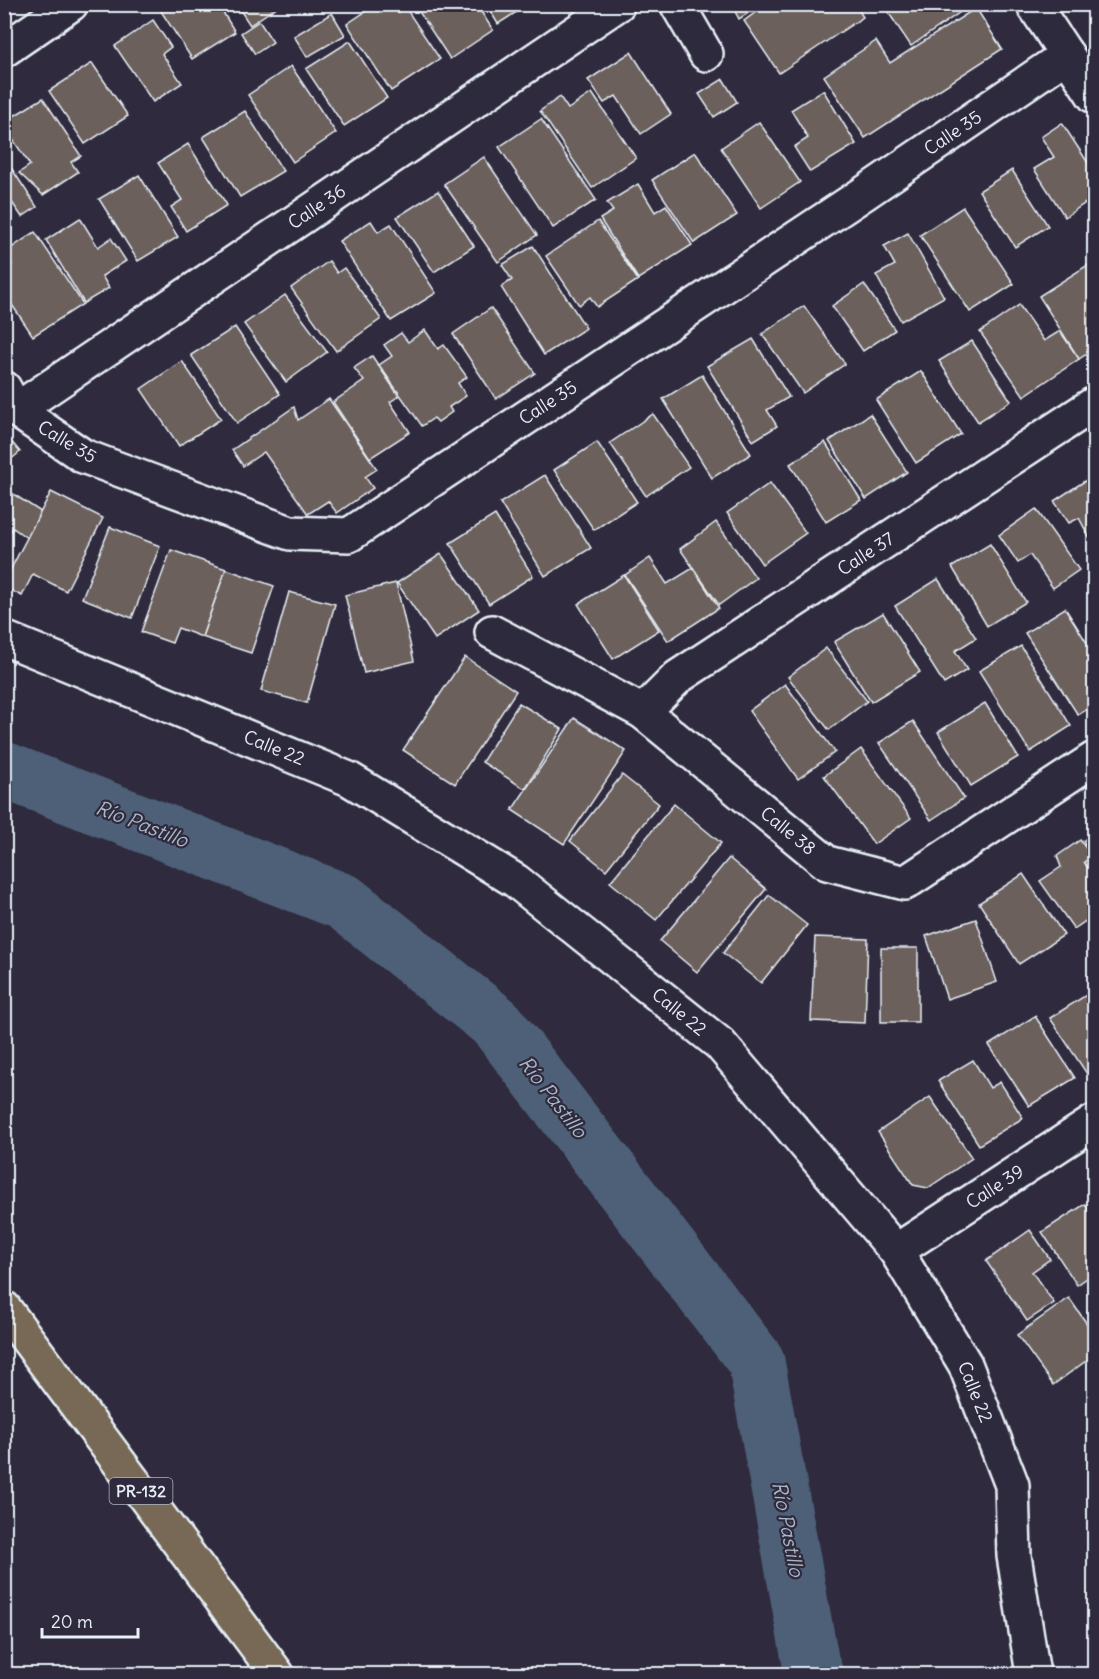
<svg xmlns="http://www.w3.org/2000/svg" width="1099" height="1679" font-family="Delius,sans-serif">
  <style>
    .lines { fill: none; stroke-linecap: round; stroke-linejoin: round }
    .river { stroke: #4d6078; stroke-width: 57 }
    .building { fill: #6c605b; stroke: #e8f1f8; stroke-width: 1.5 }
    .minor-casing { stroke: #e8f1f8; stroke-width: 38 }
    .major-casing { stroke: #e8f1f8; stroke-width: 38 }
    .minor { stroke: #2f2a3d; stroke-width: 33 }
    .major { stroke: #776954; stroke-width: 33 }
    .labels { text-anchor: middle; stroke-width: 4.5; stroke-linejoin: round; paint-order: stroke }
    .shield { fill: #2f2a3d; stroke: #b0b5c0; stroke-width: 1.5 }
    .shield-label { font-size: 16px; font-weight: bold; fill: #e8f1f8 }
    .street-label { font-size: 18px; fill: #e8f1f8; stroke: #2f2a3d }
    .water-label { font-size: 20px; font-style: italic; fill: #aab7c5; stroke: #2f2a3d }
  </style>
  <rect width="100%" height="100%" fill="#2f2a3d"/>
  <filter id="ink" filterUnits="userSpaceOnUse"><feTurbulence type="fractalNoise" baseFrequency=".0167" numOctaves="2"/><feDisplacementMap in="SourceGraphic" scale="12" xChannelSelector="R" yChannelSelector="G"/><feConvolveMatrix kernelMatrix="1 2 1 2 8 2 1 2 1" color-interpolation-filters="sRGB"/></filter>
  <g filter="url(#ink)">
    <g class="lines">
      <!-- river -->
      <path class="river" d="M4,770l340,132 152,121 260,338 55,303 4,10"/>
    </g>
    <!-- building -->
    <g class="building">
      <path d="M165,4h53l17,28 -43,27 -33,-51z"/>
      <path d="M236,4h45l-31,21z"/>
      <path d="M377,4h16l5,8 9,-2 33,49 -49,32 -44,-67z"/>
      <path d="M414,4h62l17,26 -43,29z"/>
      <path d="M486,4h43l-31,20z"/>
      <path d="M731,4h31l-23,15z"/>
      <path d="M767,4h88l8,13 -84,56 -35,-52z"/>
      <path d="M886,4h86l-61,42 -27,-40z"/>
      <path d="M976,8l26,41 -137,89 -41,-62 52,-35 14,22z"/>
      <path d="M332,13l13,22 -38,22 -13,-21z"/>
      <path d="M153,20l18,27 -9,7 20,29 -29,19 -38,-56z"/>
      <path d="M259,21l14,21 -18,12 -14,-21z"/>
      <path d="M350,41l37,57 -43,28 -38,-57z"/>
      <path d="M631,52l40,62 -30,20 -25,-38 -12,7 -16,-23z"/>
      <path d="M92,63l36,53 -43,28 -36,-53z"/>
      <path d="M291,66l45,67 -43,29 -45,-67z"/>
      <path d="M723,79l14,23 -23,15 -15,-23z"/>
      <path d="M823,90l33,54 -46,28 -16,-25 14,-9 -17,-28z"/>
      <path d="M592,93l44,65 -44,30 -52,-77 20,-14 8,12z"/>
      <path d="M43,98l38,58 -10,6 7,10 -35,23 -24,-22 11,-8 -26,-39v-4z"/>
      <path d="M245,111l38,60 -43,26 -37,-60z"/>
      <path d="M541,119l55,81 -43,28 -54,-81z"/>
      <path d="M759,122l41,60 -39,26 -40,-60z"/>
      <path d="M1062,123l32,49v25l-29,20 -31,-48 20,-12 -13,-20z"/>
      <path d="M188,144l39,61 -41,26 -15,-24 11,-7 -24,-37z"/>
      <path d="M695,152l42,63 -43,28 -42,-63z"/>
      <path d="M4,157l33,50 -15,10 -11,-16 -7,4z"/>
      <path d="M484,157l53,78 -39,27 -54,-78z"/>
      <path d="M1012,170l36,56 -33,21 -36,-56z"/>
      <path d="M139,175l39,62 -40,24 -39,-62z"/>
      <path d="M638,184l17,28 11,-7 26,40 -54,34 -38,-60 13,-8 -6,-8z"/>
      <path d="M438,191l36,55 -40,26 -37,-55z"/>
      <path d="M963,207l51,77 -44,28 -50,-77z"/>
      <path d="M80,218l18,29 13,-9 15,23 -24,15 7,12 -25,15 -38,-63z"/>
      <path d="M371,221l7,11 13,-8 45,69 -45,28 -52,-80z"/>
      <path d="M598,221l40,59 -41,27 -7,-10 -11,8 -33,-49z"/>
      <path d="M35,232l48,72 -50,32 -29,-43v-23l8,-5 -8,-12z"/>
      <path d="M908,233l36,64 -43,24 -25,-46 19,-10 -11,-19z"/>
      <path d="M533,246l53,82 -42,27 -43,-68 11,-7 -10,-15z"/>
      <path d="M329,261l8,12 7,-5 37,51 -45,32 -45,-63z"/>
      <path d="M1094,261v88l-15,10 -40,-63z"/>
      <path d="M864,284l31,46 -32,21 -31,-45z"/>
      <path d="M285,295l42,57 -41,30 -42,-58z"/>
      <path d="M1019,305l25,36 16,-10 19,28 -55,37 -44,-64z"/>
      <path d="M804,306l41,58 -42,29 -41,-59z"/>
      <path d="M491,308l44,65 -39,26 -43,-65z"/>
      <path d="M235,327l45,67 -43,29 -46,-68z"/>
      <path d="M425,330l13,19 6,-4 23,32 -9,6 8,13 -17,11 3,5 -14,10 -4,-4 -12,8 -43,-61 13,-9 -8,-11 17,-12 7,9z"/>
      <path d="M753,339l36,58 -22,13 10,16 -24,15 -46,-75z"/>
      <path d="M972,341l39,60 -33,21 -39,-61z"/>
      <path d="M372,356l27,40 -9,6 20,30 -40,26 -37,-56 31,-21 -10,-13z"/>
      <path d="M182,361l39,58 -42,27 -38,-57z"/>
      <path d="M921,371l40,63 -45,29 -40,-63z"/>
      <path d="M702,375l49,79 -39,24 -49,-79z"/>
      <path d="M329,399l48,70 -12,8 8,11 -36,25 -9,-12 -20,13 -44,-62 -21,14 -11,-16 62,-43 4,13z"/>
      <path d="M653,414l36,53 -43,29 -36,-53z"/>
      <path d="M870,414l37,58 -41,27 -37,-58z"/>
      <path d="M4,433l16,19 -16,13z"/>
      <path d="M597,442l40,60 -43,28 -40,-60z"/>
      <path d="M825,442l36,58 -35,22 -36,-58z"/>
      <path d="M545,475l46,73 -46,28 -45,-73z"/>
      <path d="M1094,475v71l-15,-28 -10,5 -15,-22z"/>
      <path d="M770,483l36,50 -44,31 -35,-51z"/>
      <path d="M4,488l37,24 -14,26 -14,-10 -9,13z"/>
      <path d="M51,492l52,26 -37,73 -33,-17 -11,22 -18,-9v-5z"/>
      <path d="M1036,509l43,61 -26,18 -23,-33 -12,8 -19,-28z"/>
      <path d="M495,515l38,61 -44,28 -39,-61z"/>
      <path d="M716,522l40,56 -37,27 -39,-56z"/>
      <path d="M110,527l50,19 -28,72 -50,-20z"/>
      <path d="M990,544l36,58 -39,24 -35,-59z"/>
      <path d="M171,550l55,19 -24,68 -24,-9 -6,15 -31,-11z"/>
      <path d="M441,554l38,56 -44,29 -38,-56z"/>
      <path d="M650,558l17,26 26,-16 26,40 -51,33 -43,-66z"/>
      <path d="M226,569l48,17 -23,67 -49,-16z"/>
      <path d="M624,575l35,55 -46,29 -35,-55z"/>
      <path d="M938,579l38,59 -21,13 12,19 -23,14 -49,-78z"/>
      <path d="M396,583l18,78 -50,12 -19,-78z"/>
      <path d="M289,592l46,12 -28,99 -46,-12z"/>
      <path d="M1065,608l29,46v51l-16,10 -53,-82z"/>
      <path d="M883,613l37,59 -49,30 -37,-60z"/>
      <path d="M1021,646l50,80 -41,26 -51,-81z"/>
      <path d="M826,648l41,53 -38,29 -41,-53z"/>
      <path d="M465,657l51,34 -61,93 -52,-34z"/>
      <path d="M785,684l50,68 -37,27 -49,-68z"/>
      <path d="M519,703l43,26 -37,60 -43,-27z"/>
      <path d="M985,703l33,54 -47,29 -33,-54z"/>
      <path d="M574,718l52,33 -62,93 -52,-34z"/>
      <path d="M913,721l51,77 -33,22 -52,-77z"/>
      <path d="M861,749l50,69 -37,26 -50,-68z"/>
      <path d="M622,775l37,29 -53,66 -36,-29z"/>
      <path d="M674,804l47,39 -65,77 -46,-38z"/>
      <path d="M1094,832v26l-11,-17z"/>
      <path d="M1080,840l12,17 -8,5 10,15v38l-20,14 -34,-48 21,-14 -4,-11z"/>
      <path d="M729,858l37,31 -69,83 -37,-31z"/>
      <path d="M1023,874l41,61 -45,29 -40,-61z"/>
      <path d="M769,895l38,30 -46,58 -38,-30z"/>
      <path d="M976,919l21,63 -50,17 -21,-63z"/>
      <path d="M815,937l53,2 -3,84 -54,-2z"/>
      <rect x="881" y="948" width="37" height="74"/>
      <path d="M1094,990v79l-7,5 -37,-56z"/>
      <path d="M1035,1016l40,62 -46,28 -40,-61z"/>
      <path d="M973,1060l17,28 10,-6 23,36 -44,27 -41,-64z"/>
      <path d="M930,1097l42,61 -44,30 -15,-3 -35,-53z"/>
      <path d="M1085,1204l9,15v54l-17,12 -35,-53z"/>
      <path d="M1030,1230l20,29 -18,13 22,31 -27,18 -41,-60z"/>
      <path d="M1069,1298l25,36v21l-41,30 -36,-50z"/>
      <path d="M1090,1561h4v68z"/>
    </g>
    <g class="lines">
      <defs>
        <g id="minor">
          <path d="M677,4l29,50"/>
          <path d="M1033,4l61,92"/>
          <path d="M4,50l67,-46"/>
          <path d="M4,388l12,22 67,46 207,77 59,2 514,-341 204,-139"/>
          <path d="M16,410l602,-406"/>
          <path d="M492,632l151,80 184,151 78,20 189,-124"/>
          <path d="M4,638l345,141 167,102 204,163 176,207 69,113 47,121 2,71 19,118"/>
          <path d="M643,712l35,-35 416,-273"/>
          <path d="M896,1251l198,-129"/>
        </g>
        <path id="major" d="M4,1308l273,366"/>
      </defs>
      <!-- minor casing -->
      <use href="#minor" class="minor-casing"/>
      <!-- major casing -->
      <use href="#major" class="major-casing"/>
      <!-- minor -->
      <use href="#minor" class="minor"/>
      <!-- major -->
      <use href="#major" class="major"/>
    </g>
  </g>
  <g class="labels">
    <!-- shield labels -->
    <rect class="shield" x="109.5" y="1478" width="63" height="26" rx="4.5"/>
    <g class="shield-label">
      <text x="141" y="1497">PR-132</text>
    </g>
    <!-- street labels -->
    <g class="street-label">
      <text transform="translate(953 133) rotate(-34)" y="6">Calle 35</text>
      <text transform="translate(317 207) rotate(-34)" y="6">Calle 36</text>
      <text transform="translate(548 403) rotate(-33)" y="6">Calle 35</text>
      <text transform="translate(67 442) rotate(31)" y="6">Calle 35</text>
      <text transform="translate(866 554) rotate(-33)" y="6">Calle 37</text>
      <text transform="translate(274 748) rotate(22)" y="6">Calle 22</text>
      <text transform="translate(788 831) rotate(39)" y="6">Calle 38</text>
      <text transform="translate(679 1012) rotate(39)" y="6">Calle 22</text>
      <text transform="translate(995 1187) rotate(-33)" y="6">Calle 39</text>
      <text transform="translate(975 1392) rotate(68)" y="6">Calle 22</text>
    </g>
    <!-- water labels -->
    <g class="water-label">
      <text transform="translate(142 824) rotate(21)" y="7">Río Pastillo</text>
      <text transform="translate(553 1097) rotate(52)" y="7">Río Pastillo</text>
      <text transform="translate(788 1529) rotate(79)" y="7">Río Pastillo</text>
    </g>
  </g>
  <!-- margin -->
  <rect width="1099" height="1679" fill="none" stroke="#2f2a3d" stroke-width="24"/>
  <rect x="12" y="12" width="1075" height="1655" fill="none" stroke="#e8f1f8" stroke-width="2" filter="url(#ink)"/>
  <!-- scale -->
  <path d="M42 1628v9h96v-9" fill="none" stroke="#e8f1f8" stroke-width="3"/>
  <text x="51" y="1628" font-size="18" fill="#e8f1f8" stroke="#2f2a3d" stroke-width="4.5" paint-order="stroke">20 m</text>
</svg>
